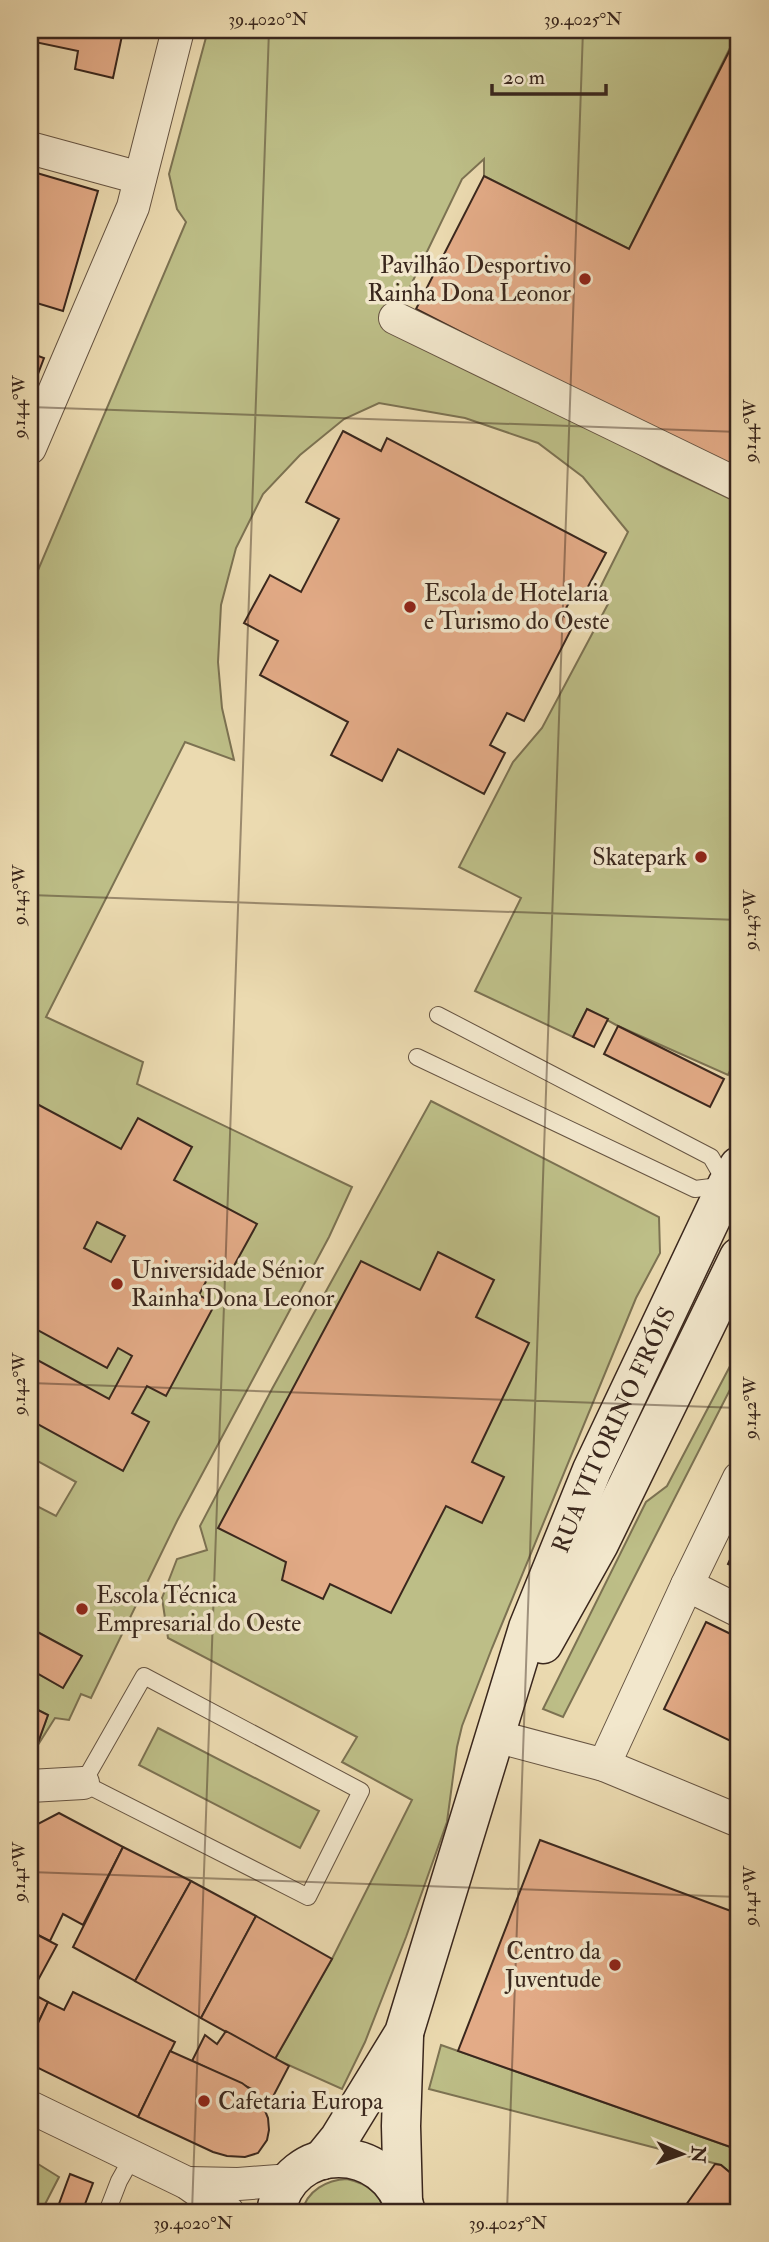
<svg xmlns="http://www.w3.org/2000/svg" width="769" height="2242" font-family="'IM FELL Double Pica',serif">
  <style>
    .green { fill: #bdbe87; stroke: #7c7252; stroke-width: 2 }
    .building { fill: #e3ab87; stroke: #3a271d; stroke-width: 2; fill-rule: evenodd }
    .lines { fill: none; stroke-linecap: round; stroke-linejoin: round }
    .lane-casing { stroke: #665442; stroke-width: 18 }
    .street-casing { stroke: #665442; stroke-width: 34 }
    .secondary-casing { stroke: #3a271d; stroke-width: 41 }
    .lane { stroke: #f2e7cc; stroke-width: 16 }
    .street { stroke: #f2e7cc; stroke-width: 32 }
    .secondary { stroke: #f2e7cc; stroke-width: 38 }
    .ticks { fill: none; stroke: #3a271d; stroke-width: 2; stroke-opacity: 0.45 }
    .poi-dot { fill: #8f2418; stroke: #f2e7cc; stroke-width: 2.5 }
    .labels { text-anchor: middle; stroke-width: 7; stroke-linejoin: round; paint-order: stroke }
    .poi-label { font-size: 24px; fill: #3a271d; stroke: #f2e7cc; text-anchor: start }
    .street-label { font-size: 24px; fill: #3a271d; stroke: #f2e7cc }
    .neatline { fill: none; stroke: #3a271d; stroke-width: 2.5 }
    .ticks-label { font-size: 18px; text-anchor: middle; fill: #3a271d }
  </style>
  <rect width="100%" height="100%" fill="#ebdab0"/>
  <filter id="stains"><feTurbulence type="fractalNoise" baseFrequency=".00286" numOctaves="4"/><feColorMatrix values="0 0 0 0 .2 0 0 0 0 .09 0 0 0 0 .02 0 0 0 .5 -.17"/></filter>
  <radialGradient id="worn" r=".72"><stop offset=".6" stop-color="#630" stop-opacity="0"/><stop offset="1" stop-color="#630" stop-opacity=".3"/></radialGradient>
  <!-- green -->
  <g class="green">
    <path d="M208,30h531l-110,219 -145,-73v-17l-22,20 -67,139 266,148 78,37v549l-11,23 -110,-49 -31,-17 -14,28 -98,-46 46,-93 -62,-31 54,-105 29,-34 66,-124 -12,-8 32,-64 -45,-55 -45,-34 -73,-25 -86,-15 -35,16 -44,36 -37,39 -27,54 -15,57 -3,57 4,46 12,52 -49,-18 -139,275 97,45 -6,22 215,103 -23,50 -152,284 -86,177 -10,-4 -12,26 -14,-2 -19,30 -6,4v-7l6,3 12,-33 -18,-9v-29l3,-6 30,17 18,-32 -51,-28v-62l8,-18 -8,-5v-35l3,-4 23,12 20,-34 -46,-25v-868l156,-367 -9,-13 -8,-35z"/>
    <path d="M431,1101l228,116 1,36 -24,45 -144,350 -30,78 -5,21 -10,75 -41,115 -41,105 -23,47 -67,-30 57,-100 80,-159 -70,-38 15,-25 -189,-99 -6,-40 15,-39 30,-9 -7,-24 72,-137z"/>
    <path d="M739,1349v23l-176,345 -20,-8 103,-207 21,-16z"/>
    <path d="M158,1728l161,83 -19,37 -161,-83z"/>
    <path d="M441,2045l298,105v30l-18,-15 -292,-76z"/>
    <path d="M30,2159l29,18 -18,35h-11z"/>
    <path d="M347,2179c21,5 31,13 39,33h-84c5,-22 25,-32 45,-33z"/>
  </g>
  <!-- building -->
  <g class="building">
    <path d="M30,30l93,1 -10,47 -38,-9 3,-18 -48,-10z"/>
    <path d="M739,32v442l-323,-165 68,-133 145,73z"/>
    <path d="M30,171l68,20 -35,120 -33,-10z"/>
    <path d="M30,353l14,5 -14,37z"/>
    <path d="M343,431l38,20 6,-13 219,115 -24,45 -8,-4 -12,21 13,7 -51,99 -17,-8 -17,32 15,8 -21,41 -86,-45 -16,32 -51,-26 17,-33 -88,-47 18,-34 -34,-18 26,-48 31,17 38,-73 -33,-17z"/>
    <path d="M587,1009l21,10 -14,28 -21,-10z"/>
    <path d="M618,1026l106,53 -14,28 -106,-53z"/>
    <path d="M37,1104l84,45 17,-31 54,29 -18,33 83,44 -27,49 -15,-9 -16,31 16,9 -49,92 -19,-10 -15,27 17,9 -26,49 -93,-51v-64l79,43 23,-43 -14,-8 -11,20 -77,-42v-209zM97,1222l28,14 -14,26 -27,-14z"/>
    <path d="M438,1252l56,28 -18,37 53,26 -57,119 32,15 -22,46 -36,-17 -55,107 -61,-29 -7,15 -41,-19 4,-18 -68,-34 143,-267 59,29z"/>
    <path d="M739,1540v29l-11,-5z"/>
    <path d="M706,1622l33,16v107l-75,-36z"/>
    <path d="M30,1628l52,28 -19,32 -30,-17 -3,6z"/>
    <path d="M30,1706l18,9 -12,33 -6,-3z"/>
    <path d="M59,1813l64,34 -40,78 -20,-11 -13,27 -20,-10v-103z"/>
    <path d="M540,1840l199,74v236l-281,-99z"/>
    <path d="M123,1847l68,34 -56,100 -62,-34z"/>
    <path d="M191,1881l65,35 -55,102 -66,-37z"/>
    <path d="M256,1916l76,43 -57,100 -74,-41z"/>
    <path d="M30,1931l27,14 -26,48 17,9 -18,38z"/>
    <path d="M73,1992l102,50 -37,75 -108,-53v-24l18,-38 16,8z"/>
    <path d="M226,2031l63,35 -23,44 -7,-14 -7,-7 -60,-28 13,-26 12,9z"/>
    <path d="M170,2051l72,32 17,13 9,22 1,12 -2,10 -9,13 -13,4 -18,-1 -14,-4 -75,-35z"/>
    <path d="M715,2164l6,1 18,15v32h-58z"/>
    <path d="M70,2174l23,9 -11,29h-26z"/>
  </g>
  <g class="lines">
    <defs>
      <g id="lane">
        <path d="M417,1057l278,132 32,-4 -16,-28 -273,-142"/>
        <path d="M144,1676l217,115 -53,106 -225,-114z"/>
        <path d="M107,2212l12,-31 13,-23"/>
      </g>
      <g id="street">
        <path d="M30,148l110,30"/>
        <path d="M395,318l344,167"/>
        <path d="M30,448l103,-241 45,-177"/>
        <path d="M687,1585l52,26"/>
        <path d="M495,1736l109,29 135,56"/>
        <path d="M604,1765l83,-180 52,-107"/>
        <path d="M30,1786l53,-3"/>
        <path d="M30,2107l157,76 41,29"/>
        <path d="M187,2183l51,1 53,-4"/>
      </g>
      <g id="secondary">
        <path d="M543,1644l56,-100 140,-287"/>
        <path id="s1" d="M322,2160l17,-21 65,-106 124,-405 64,-158 135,-285 12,-19"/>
        <path d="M403,2202l-2,-76 3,-90"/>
        <path d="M276,2212c12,-72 112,-72 130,0"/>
      </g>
    </defs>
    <!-- lane casing -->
    <use href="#lane" class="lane-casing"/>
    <!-- street casing -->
    <use href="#street" class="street-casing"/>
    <!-- secondary casing -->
    <use href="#secondary" class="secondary-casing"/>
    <!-- lane -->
    <use href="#lane" class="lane"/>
    <!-- street -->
    <use href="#street" class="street"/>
    <!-- secondary -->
    <use href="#secondary" class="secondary"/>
  </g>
  <!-- ticks -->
  <path class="ticks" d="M30,407l709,25M30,895l709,25M30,1383l709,25M30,1872l709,25M192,2212l77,-2182M507,2212l76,-2182"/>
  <!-- markers -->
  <g class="poi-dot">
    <circle cx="585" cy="279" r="7"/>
    <circle cx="410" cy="607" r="7"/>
    <circle cx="701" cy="857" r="7"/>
    <circle cx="117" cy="1284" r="7"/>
    <circle cx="82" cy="1609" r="7"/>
    <circle cx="615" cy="1965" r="7"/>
    <circle cx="204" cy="2101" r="7"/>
  </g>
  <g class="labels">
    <!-- poi labels -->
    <g class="poi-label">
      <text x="571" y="273" text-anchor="end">Pavilhão Desportivo<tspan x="571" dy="28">Rainha Dona Leonor</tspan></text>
      <text x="424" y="601">Escola de Hotelaria<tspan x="424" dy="28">e Turismo do Oeste</tspan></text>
      <text x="687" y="865" text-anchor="end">Skatepark</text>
      <text x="131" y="1278">Universidade Sénior<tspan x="131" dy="28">Rainha Dona Leonor</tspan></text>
      <text x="96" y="1603">Escola Técnica<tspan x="96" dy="28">Empresarial do Oeste</tspan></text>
      <text x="601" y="1959" text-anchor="end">Centro da<tspan x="601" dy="28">Juventude</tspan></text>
      <text x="218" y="2109">Cafetaria Europa</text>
    </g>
    <!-- street labels -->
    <g class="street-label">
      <text dy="8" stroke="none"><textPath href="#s1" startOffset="791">RUA VITORINO FRÓIS</textPath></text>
    </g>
  </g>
  <!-- margin -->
  <rect width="769" height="2242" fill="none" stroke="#ebdab0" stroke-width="77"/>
  <!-- north arrow -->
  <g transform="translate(682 2154) rotate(92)" stroke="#f2e7cc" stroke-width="5" paint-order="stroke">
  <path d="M0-5L12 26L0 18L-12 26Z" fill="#3a271d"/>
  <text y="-10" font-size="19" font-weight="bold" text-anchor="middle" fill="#3a271d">N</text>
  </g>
  <!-- scale -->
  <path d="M492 84v10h114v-10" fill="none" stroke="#3a271d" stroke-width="3.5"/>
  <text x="503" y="84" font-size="21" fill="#3a271d" stroke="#f2e7cc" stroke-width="5" paint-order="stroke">20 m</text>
  <rect x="38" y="38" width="692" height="2166" class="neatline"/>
  <g class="ticks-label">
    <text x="268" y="25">39.4020°N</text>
    <text x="583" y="25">39.4025°N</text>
    <text transform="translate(19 407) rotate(-90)" y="6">9.144°W</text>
    <text transform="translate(750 431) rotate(-90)" y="6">9.144°W</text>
    <text transform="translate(19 895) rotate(-90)" y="6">9.143°W</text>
    <text transform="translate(750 920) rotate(-90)" y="6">9.143°W</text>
    <text transform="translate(19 1384) rotate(-90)" y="6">9.142°W</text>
    <text transform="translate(750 1408) rotate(-90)" y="6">9.142°W</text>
    <text transform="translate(19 1872) rotate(-90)" y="6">9.141°W</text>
    <text transform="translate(750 1896) rotate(-90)" y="6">9.141°W</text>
    <text x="193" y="2229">39.4020°N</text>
    <text x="508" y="2229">39.4025°N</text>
  </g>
  <rect width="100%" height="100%" filter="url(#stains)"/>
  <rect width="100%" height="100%" fill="url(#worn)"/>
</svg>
